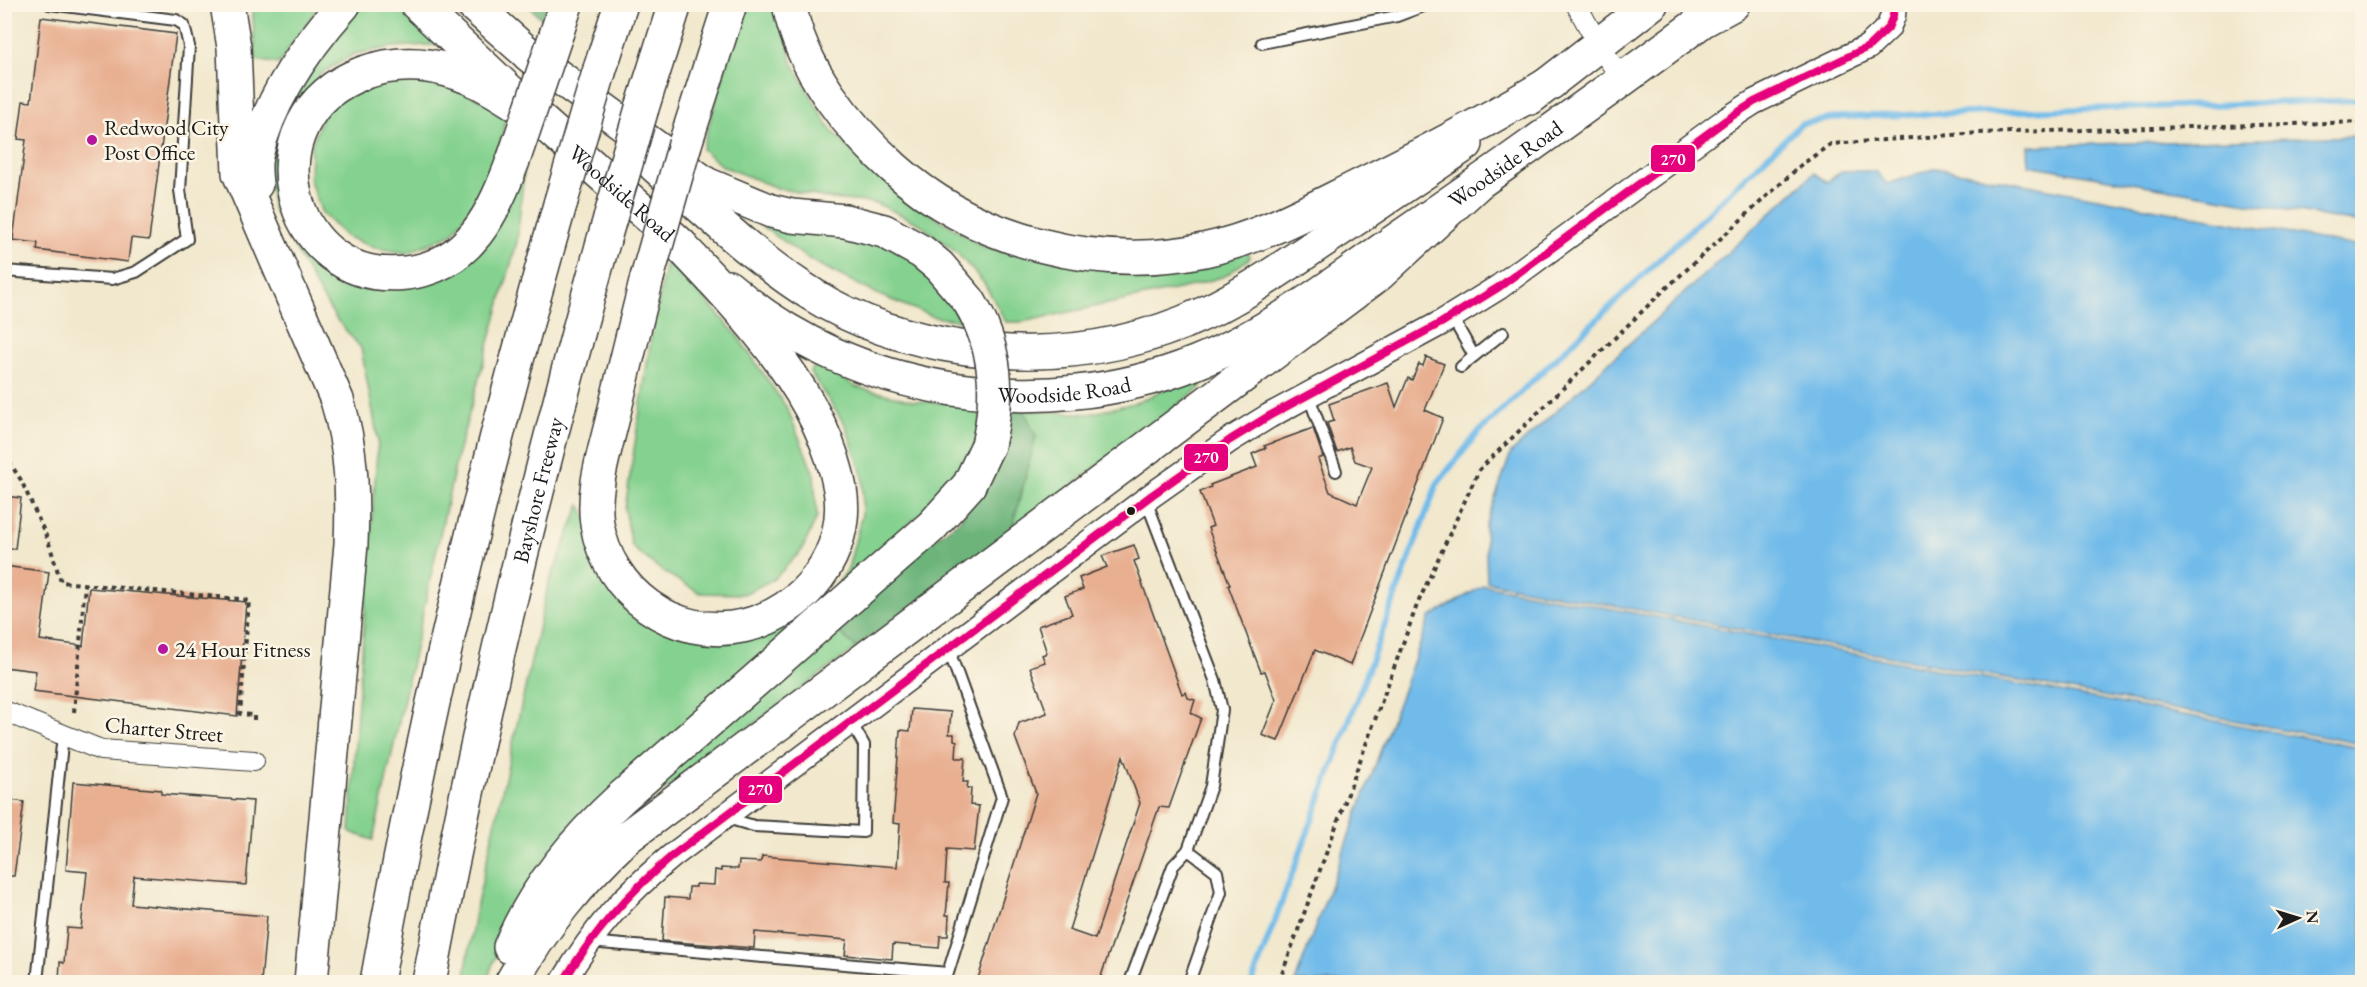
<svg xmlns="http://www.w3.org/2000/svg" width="2367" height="987" font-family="'EB Garamond',serif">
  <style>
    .green { fill: #85d290; stroke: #507756; stroke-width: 1.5 }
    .forest { fill: #6cb47a; stroke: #44684b; stroke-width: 1.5 }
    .water { fill: #71bbea; stroke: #466c83; stroke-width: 1.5 }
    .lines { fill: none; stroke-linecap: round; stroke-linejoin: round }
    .stream { stroke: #71bbea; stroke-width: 6 }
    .building { fill: #e8af91; fill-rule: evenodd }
    .service-casing { stroke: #3c3b37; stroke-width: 14 }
    .minor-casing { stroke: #3c3b37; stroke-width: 22 }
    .tertiary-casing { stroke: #3c3b37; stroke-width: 27 }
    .trunk-casing { stroke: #3c3b37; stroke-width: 36 }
    .motorway-casing { stroke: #3c3b37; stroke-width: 36 }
    .path { stroke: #3c3b37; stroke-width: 4; stroke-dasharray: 4.5 4.5; stroke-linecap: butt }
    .service { stroke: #fff; stroke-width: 10 }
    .minor { stroke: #fff; stroke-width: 20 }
    .tertiary { stroke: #fff; stroke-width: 24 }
    .trunk { stroke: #fff; stroke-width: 33 }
    .motorway { stroke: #fff; stroke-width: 33 }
    .motorway-bridge-casing { stroke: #3c3b37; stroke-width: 36; stroke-linecap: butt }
    .motorway-bridge { stroke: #fff; stroke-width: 33 }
    .bus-1-casing { stroke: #fcf5e5; stroke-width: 12 }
    .bus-1 { stroke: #e5007d; stroke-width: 8 }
    .poi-dot { fill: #b5179e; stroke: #fcf5e5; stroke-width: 2 }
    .bus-dot { fill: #1c1c1c; stroke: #fcf5e5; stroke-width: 2 }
    .labels { text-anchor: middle; stroke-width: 5; stroke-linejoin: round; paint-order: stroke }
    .poi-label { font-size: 22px; fill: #1c1c1c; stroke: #fcf5e5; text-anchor: start }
    .street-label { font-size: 22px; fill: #1c1c1c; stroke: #fcf5e5 }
    .line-badge { stroke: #fcf5e5; stroke-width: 2 }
    .badge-label { font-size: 16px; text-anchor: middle; font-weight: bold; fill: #fff }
  </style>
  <rect width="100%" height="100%" fill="#fcf5e5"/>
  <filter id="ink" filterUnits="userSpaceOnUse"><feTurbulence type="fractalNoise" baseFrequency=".0167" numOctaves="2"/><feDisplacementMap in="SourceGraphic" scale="12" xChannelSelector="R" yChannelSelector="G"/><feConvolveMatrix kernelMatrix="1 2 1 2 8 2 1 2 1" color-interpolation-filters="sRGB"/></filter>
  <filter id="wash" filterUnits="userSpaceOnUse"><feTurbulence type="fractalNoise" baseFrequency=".008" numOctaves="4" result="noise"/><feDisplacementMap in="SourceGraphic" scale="24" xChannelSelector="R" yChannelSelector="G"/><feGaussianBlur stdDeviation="1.35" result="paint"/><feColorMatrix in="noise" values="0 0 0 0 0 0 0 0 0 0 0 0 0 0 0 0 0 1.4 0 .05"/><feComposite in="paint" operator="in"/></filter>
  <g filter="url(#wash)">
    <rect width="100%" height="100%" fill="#f1e8cd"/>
    <!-- green -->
    <g class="green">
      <path d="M394,4l50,40 -50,3 -40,7 -34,20 -37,59 -2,46 60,89 114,-1 69,-96 -7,71 -60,215 -84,383 -23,-8 6,-103 22,-289 -17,-92 -24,-28 -20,-31 -44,-81 -6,-39 11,-49 56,-87 28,-28z"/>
      <path d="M252,5h67l-40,59 -23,-4z"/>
      <path d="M744,5h34l14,57 36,64 34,36 64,49 59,37 80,14 182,-12 3,8 -25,18 -37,11 -166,35h-16l-22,-39 -27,-30 -37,-29 -44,-21 -44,-4 -55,-11 -55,-22 -20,-17z"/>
      <path d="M424,72l83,41 -8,36 -18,45 -29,40 -45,19 -32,-5 -30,-12 -23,-23 -12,-32 1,-35 15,-39 23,-21z"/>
      <path d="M746,215l96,12 77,33 53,62 -38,-5 -55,-22 -69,-35z"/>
      <path d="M667,257l69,77 51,74 27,66 3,43 -15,33 -28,29 -30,15 -44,-1 -38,-22 -30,-24 -7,-38 25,-164z"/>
      <path d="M818,361l38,26 58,14 67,4 -2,28 -17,43 -134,121 20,-28 14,-54 1,-38 -17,-51 -36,-54z"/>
      <path d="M1194,376l7,11 -190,145 25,-96 -12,-26 65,4 49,-12z"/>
      <path d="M580,505l70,119 146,-4 16,-9 -272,259 -47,93 -6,19h-23l10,-64 74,-333z"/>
      <path d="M834,627l22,21 -238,177 17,-27z"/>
    </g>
    <!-- forest -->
    <g class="forest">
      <path d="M527,5h21l-5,15z"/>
      <path d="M1024,410l12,26 -25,96 -155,116 -22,-21 79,-72 47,-35 33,-52 19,-57z"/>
    </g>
    <!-- water -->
    <g class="water">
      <path d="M2362,136v87l-333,-58 -1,-19z"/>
      <path d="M1936,168l426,79v497l-875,-162 -2,-56 26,-73 303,-280 13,9 15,-11h34l11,13z"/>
      <path d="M1484,585l878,163v234h-1067l135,-365z"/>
    </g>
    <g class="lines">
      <!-- stream -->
      <path class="stream" d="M1252,982l185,-498 41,-51 323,-309 41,-7 520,-17"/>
    </g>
    <g id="blocks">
      <!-- building -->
      <g class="building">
        <path d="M41,17l135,17 -27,206 -18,-2 -3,24 -91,-12 1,-7 -25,-3 13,-100 -8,-1 5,-38 8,1z"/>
        <path d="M1426,357l18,7 -19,46 18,8 -93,247 -35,-15 -37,91 -16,-6 14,-35 -11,-29 -4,1 -12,-31 -21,-56h2l-22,-57 5,-2 -13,-34 11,-5 -1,-2 47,-18 -5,-13 14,-6 -2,-2 49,-18 10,29 -5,2 12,33 27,12 15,-37 -17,-6 -5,-14 -13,5 -10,-29 7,-2 -5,-17 59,-21 8,24 12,-29 4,2 7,-16 4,2z"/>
        <path d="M4,496l17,2 -6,51h-11z"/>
        <path d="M1134,545l5,14 -5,2 48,133 4,-2 2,6 7,2 -4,13 10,5 -32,90 -10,-1 -60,175h-122l59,-189 -21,-56 4,-14 28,-10 -17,-46 15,-5 -3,-7 5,-2 -9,-27 34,-12 -7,-18 18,-7 -4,-11 28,-11 -5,-11zM1123,756l17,47 -45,136 -26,-9z"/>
        <path d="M4,566l45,6 -9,68 43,6 6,-58 157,14 -9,114 -204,-25 3,-20 -32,-4z"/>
        <path d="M912,709l39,3 -2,22h5v6l3,1 -1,17h9l-2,24h5l-1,6h4l-1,17 9,1 -5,45 -27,-2 -2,34h4l-3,32h3l-1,21h-8l-1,12 -46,-4 -1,15 -47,-4 2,-15 -92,-8 -1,16 -92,-7 3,-44 23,2 1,-12h7v-3l18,1 1,-15 6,1v-3l17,1 1,-8 22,1 1,-6 135,11 3,-43 -7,-1 7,-93 10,1z"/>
        <path d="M73,782l88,8v4l92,7 -7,84 -112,-9 -3,28 136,12 -6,66h-202l1,-20 4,1 3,-35 14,1 6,-57 -21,-2z"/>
        <path d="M4,799l20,3 -10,74h-10z"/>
      </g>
    </g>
  </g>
  <g filter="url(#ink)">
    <use href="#blocks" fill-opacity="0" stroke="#3c3b37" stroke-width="1.5"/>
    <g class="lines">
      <defs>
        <g id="service">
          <path d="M1262,43l135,-27 32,-12"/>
          <path d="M4,271l108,8 24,-7 51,-33 -7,-49 9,-144 -5,-21 -8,-5 -127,-16"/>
          <path d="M1452,317l22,39 29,-23"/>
          <path d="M1461,367l13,-11"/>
          <path d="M1308,394l28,77"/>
          <path d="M727,818l27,8 109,6 1,-87 -13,-23"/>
          <path d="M1188,850l29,22 4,20 -32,90"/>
          <path d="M589,942l359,31 54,-176 -54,-149"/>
          <path d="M37,982l26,-247"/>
          <path d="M1130,982l43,-116 15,-16 23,-64 11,-76 -7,-30 -69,-180"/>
        </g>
        <g id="minor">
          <path d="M1576,4l23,42 24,34"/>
          <path d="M4,711l97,39 153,11"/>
        </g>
        <path id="tertiary" d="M563,982c32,-54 60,-86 109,-126l480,-361 78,-55 39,-24 172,-93 58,-36 227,-167 28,-18 114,-55 20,-19 5,-12 1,-12"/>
        <g id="trunk">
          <path id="s1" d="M417,4l122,115 142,126"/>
          <path d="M472,4l79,70"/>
          <path d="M1530,98l121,-94"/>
          <path d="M655,166c51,45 100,93 158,129 46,29 99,45 153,53 82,11 164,0 239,-35 42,-20 80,-47 119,-73 48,-32 95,-64 142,-96"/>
          <path id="s2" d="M728,287c125,109 314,137 467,76 74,-29 138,-79 204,-125 102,-70 203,-143 303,-217l31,-17"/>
        </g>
        <g id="motorway">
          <path d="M227,4l7,43 5,126 98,227c15,48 16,94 14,144l-40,438"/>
          <path d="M789,4c12,65 58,122 105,164 82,74 203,104 310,82 53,-11 101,-37 149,-61 68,-33 134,-68 199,-107"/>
          <path d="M557,32l9,-28"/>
          <path d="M529,55l177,129 65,27 21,5 53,5 39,10 38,21 17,14 30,35"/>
          <path d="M600,69l21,-65"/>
          <path d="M642,108l33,-104"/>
          <path d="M685,144l45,-140"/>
          <path d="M514,158c-20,54 -44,108 -108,115 -121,14 -161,-157 -43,-200 28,-10 56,-11 84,-3 34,9 63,30 92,49"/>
          <path d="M256,184c-1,-9 -2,-19 0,-28 12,-55 51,-110 88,-152"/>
          <path d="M647,278c-12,48 -24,96 -35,143 -8,33 -20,69 -15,103 11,68 77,117 146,102 61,-13 108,-74 97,-137 -17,-98 -103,-184 -169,-253"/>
          <path d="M510,947c24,-58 66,-108 112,-150l310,-271 37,-41 19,-40"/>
          <path d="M377,982c47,-263 110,-523 184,-781"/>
          <path id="s3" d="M429,982c47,-250 106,-497 175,-743"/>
          <path d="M512,982c32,-58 66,-99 114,-144l753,-564 97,-89"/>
        </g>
      </defs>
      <!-- service casing -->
      <use href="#service" class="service-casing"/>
      <!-- minor casing -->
      <use href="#minor" class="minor-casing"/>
      <!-- tertiary casing -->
      <use href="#tertiary" class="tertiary-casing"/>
      <!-- trunk casing -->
      <use href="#trunk" class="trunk-casing"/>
      <!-- motorway casing -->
      <use href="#motorway" class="motorway-casing"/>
      <!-- path -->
      <g class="path">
        <path d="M4,454l17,26 27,60 13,42 188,18 -9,114 14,1v5"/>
        <path d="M74,712l11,-128"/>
        <path d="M1279,982l138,-377 62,-135 182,-177 140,-128 30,-21 148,-11 383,-11"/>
      </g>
      <!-- service -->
      <use href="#service" class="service"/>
      <!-- minor -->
      <use href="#minor" class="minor"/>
      <!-- tertiary -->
      <use href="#tertiary" class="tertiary"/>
      <!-- trunk -->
      <use href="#trunk" class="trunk"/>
      <!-- motorway -->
      <use href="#motorway" class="motorway"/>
      <defs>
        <g id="motorway-bridge">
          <path d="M514,158l43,-126"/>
          <path d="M561,201l39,-132"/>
          <path d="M604,239l38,-131"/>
          <path d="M647,278l38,-134"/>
          <path d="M969,301c28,46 31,92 19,144"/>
        </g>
      </defs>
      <!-- motorway-bridge casing -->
      <use href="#motorway-bridge" class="motorway-bridge-casing"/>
      <!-- motorway-bridge -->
      <use href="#motorway-bridge" class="motorway-bridge"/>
      <defs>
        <path id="bus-1" d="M563,982c30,-49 65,-89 109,-126l480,-361 78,-55 39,-24 172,-93 58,-36 227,-167 28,-18 114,-55 20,-19 5,-12 1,-12"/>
      </defs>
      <!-- bus-1 casing -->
      <use href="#bus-1" class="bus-1-casing"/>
      <!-- bus-1 -->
      <use href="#bus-1" class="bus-1"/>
    </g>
  </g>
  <!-- markers -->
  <g class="poi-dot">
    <circle cx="92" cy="140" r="6"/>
    <circle cx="163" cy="649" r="6"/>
  </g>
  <circle class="bus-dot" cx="1131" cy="511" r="5"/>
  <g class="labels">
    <!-- poi labels -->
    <g class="poi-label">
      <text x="104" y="135">Redwood City<tspan x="104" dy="25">Post Office</tspan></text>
      <text x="175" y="657">24 Hour Fitness</text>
    </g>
    <!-- street labels -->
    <g class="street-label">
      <text dy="8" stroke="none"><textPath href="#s2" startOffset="866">Woodside Road</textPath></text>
      <text dy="8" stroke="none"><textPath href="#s1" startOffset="279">Woodside Road</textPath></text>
      <text dy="8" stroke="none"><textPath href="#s2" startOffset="362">Woodside Road</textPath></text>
      <text dy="8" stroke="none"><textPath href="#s3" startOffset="504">Bayshore Freeway</textPath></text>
      <text transform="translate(164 729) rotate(5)" y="8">Charter Street</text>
    </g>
  </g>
  <g class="line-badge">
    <rect x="1650" y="144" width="46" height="29" rx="6" fill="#e5007d"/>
    <rect x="1183" y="443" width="46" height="29" rx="6" fill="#e5007d"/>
    <rect x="738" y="775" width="45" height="29" rx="6" fill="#e5007d"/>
  </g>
  <g class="badge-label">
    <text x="1673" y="165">270</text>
    <text x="1206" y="463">270</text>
    <text x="760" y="795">270</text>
  </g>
  <!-- margin -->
  <rect width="2367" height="987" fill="none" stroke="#fcf5e5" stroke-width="24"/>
  <!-- north arrow -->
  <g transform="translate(2298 918) rotate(86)" stroke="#fcf5e5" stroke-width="4.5" paint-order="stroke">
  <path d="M0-4.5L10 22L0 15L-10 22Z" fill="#1c1c1c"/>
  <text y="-9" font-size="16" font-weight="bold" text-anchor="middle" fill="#1c1c1c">N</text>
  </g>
</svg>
